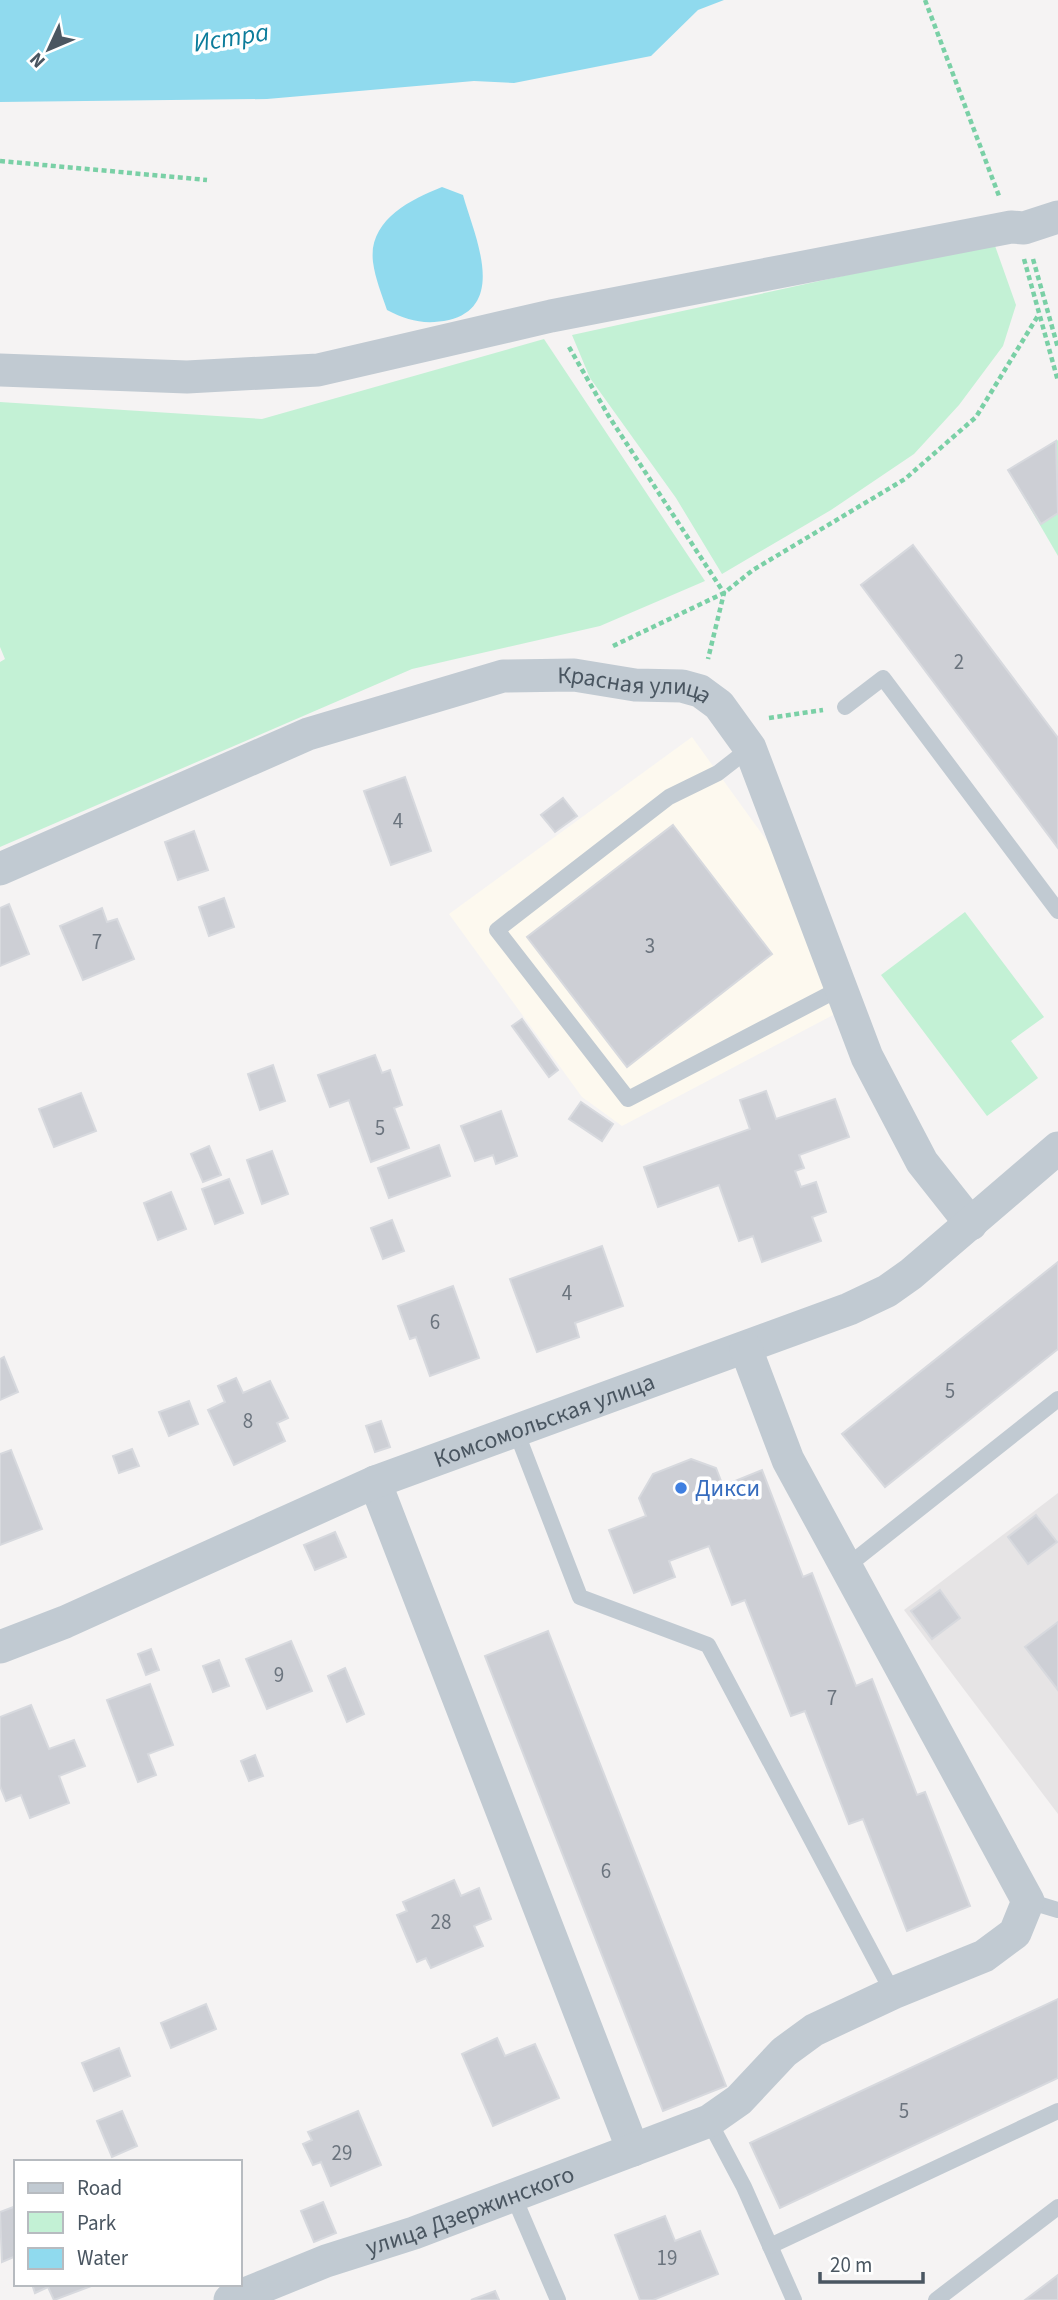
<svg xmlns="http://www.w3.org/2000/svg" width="1058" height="2300" font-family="'Source Sans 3',sans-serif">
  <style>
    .commercial { fill: #fdf9ef }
    .education { fill: #e6e4e5 }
    .green { fill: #c3f1d5 }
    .water { fill: #90daee }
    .building { fill: #cdcfd5; stroke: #d7d9de; stroke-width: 2 }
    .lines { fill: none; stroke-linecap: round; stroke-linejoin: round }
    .path { stroke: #7ad0a6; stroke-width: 4.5; stroke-dasharray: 5 3.5; stroke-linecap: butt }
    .lane { stroke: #c1cad2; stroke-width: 16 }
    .street { stroke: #c1cad2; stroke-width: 33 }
    .shop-dot { fill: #3f7fe0; stroke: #fff; stroke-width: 2.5 }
    .labels { text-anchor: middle; stroke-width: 7; stroke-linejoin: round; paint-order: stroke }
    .number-label { font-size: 21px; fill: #6b747e }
    .street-label { font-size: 24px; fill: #4a5661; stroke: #fff }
    .shop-label { font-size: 24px; fill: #366cbe; stroke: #fff; text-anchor: start }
    .water-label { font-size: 26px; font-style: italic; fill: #0c7c9b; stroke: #fff }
  </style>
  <rect width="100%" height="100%" fill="#f5f3f3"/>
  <!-- commercial -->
  <path class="commercial" d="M692,737l91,126 52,151 -213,112 -40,-29 -133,-183z"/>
  <!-- education -->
  <path class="education" d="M1058,1493v321l-154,-204z"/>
  <!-- green -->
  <g class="green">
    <path d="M994,243l22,62 -13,41 -44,59 -45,49 -83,56 -109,64 -46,-76 -86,-120 -18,-43z"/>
    <path d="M544,339l161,242 -105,45 -188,43 -412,178v-185l5,-3 -5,-12v-245l262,17z"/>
    <path d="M1058,440v116l-50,-86z"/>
    <path d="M965,912l79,105 -33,24 27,37 -51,38 -106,-141z"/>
  </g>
  <!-- water -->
  <g class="water">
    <path d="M0,0h724l-26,10 -47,46 -137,27 -40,-2 -207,18 -267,3z"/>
    <path d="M442,187l21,8c11,40 45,110 -14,125 -24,5 -41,1 -62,-10 -5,-15 -12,-32 -14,-48 -5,-41 36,-62 69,-75z"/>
  </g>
  <!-- building -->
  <g class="building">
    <path d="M1056,441l2,72 -17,11 -33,-54z"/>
    <path d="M913,545l145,193v110l-197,-263z"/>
    <path d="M405,777l26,74 -40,14 -27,-74z"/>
    <path d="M563,798l14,18 -22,16 -14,-17z"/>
    <path d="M673,825l99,129 -145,113 -100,-130z"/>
    <path d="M194,831l14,39 -30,10 -13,-38z"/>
    <path d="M224,898l10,29 -25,9 -10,-29z"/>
    <path d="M9,904l20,50 -29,12v-58z"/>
    <path d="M102,908l5,14 10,-3 17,40 -51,21 -23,-54z"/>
    <path d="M522,1019l36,51 -9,7 -37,-51z"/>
    <path d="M375,1055l7,18 8,-3 12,35 -8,3 15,40 -38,14 -22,-62 -19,7 -12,-32z"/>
    <path d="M273,1065l12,36 -25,9 -12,-36z"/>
    <path d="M766,1091l10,28 59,-20 14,38 -50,18 5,13 -9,3 6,16 15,-5 10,30 -14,5 9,24 -59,21 -9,-26 -14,5 -20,-56 -61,22 -14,-40 106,-38 -10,-29z"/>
    <path d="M81,1093l15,38 -42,16 -15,-38z"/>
    <path d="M581,1102l32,22 -11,17 -33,-22z"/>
    <path d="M501,1111l16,45 -21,8 -3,-9 -18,6 -14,-35z"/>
    <path d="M439,1145l11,31 -61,22 -11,-30z"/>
    <path d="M209,1146l12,29 -18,7 -12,-28z"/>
    <path d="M272,1151l16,43 -26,10 -15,-44z"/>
    <path d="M229,1179l14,34 -28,11 -13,-35z"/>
    <path d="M171,1192l15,37 -28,11 -14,-37z"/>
    <path d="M392,1220l12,31 -21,8 -12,-31z"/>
    <path d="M602,1246l21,60 -48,17 4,14 -42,15 -27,-73z"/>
    <path d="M1058,1262v87l-173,138 -43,-53z"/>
    <path d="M453,1286l26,72 -49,18 -14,-39 -6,2 -12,-33z"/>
    <path d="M4,1357l14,35 -18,8v-41z"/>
    <path d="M236,1378l7,15 27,-12 18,37 -11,5 8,18 -51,24 -26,-55 17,-8 -7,-16z"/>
    <path d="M189,1401l9,23 -29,12 -10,-24z"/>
    <path d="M381,1421l9,26 -15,5 -9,-26z"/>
    <path d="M132,1449l7,17 -20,7 -6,-17z"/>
    <path d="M11,1450l31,79 -42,16v-91z"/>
    <path d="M691,1459l25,9 7,18 39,-16 41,107 9,-4 44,113 16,-7 45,116 8,-3 45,114 -63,25 -44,-112 -14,5 -44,-113 -14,5 -46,-116 -13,5 -23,-59 -40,15 6,16 -41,16 -25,-63 37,-14 -7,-18 14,-24z"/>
    <path d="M1036,1515l21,27 -29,22 -20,-27z"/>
    <path d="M335,1532l11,25 -31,13 -11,-25z"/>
    <path d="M940,1590l20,28 -28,21 -21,-28z"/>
    <path d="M1058,1622v68l-33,-43z"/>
    <path d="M548,1631l178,455 -63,25 -178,-455z"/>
    <path d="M291,1641l21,50 -45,18 -21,-50z"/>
    <path d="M151,1649l8,21 -13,5 -8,-21z"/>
    <path d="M219,1660l10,26 -16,6 -10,-26z"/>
    <path d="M345,1668l19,46 -17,8 -19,-46z"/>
    <path d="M150,1684l23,61 -25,9 8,21 -18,7 -31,-82z"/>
    <path d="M31,1705l18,44 25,-9 11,26 -26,10 10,27 -39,15 -9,-23 -15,6 -6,-15v-69z"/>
    <path d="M255,1755l8,21 -14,5 -8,-20z"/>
    <path d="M454,1880l7,16 18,-8 12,31 -17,7 9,20 -52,22 -5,-10 -9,4 -20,-47 10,-4 -4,-9z"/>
    <path d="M1058,1999v79l-278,130 -30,-65z"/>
    <path d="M206,2004l10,25 -45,19 -10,-25z"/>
    <path d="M497,2038l8,18 30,-12 24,54 -66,28 -31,-72z"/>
    <path d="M119,2048l11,28 -36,15 -12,-28z"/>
    <path d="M122,2111l15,35 -25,11 -15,-36z"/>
    <path d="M358,2111l23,54 -50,21 -10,-24 -8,3 -10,-21 9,-4 -4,-8z"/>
    <path d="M323,2202l13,31 -22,9 -13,-31z"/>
    <path d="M16,2206v50l-14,6 -2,-50z"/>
    <path d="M665,2216l10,25 25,-10 18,43 -65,26h-13l-25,-65z"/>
    <path d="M1058,2275v25h-33z"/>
    <path d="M32,2284h61l1,1 -40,15 -6,-13 -13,6z"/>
    <path d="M495,2291l4,9h-28z"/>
  </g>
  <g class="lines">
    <!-- path -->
    <g class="path">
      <path d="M925,0l74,196"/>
      <path d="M0,161l207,19"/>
      <path d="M1024,259l34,122"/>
      <path d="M1033,259l25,89"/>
      <path d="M569,347l39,68 116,178 -16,66"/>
      <path d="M613,646l111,-53 29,-23 152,-91 71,-62 63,-103"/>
      <path d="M769,718l54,-8"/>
    </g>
    <!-- lane -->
    <g class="lane">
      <path d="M845,707l38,-29 175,233"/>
      <path d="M750,748l-32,25 -49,24 -172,133 131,169 213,-111"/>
      <path d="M516,1431l64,166 128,48 185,348"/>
      <path d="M846,1567l212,-168"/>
      <path d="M1028,1901l30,9"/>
      <path d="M709,2121l35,66 50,113"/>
      <path d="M513,2195l45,105"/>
      <path d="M770,2246l288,-135"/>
      <path d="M936,2300l122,-93"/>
    </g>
    <!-- street -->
    <g class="street">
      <path d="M0,370l187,7 131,-7 233,-54 460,-89 13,1 34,-11"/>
      <path id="s1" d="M0,869l308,-135 195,-58 71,-1 61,10 47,1 18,5 19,14 31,43 117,309 55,105 49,62"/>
      <path d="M375,1482l258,668"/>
      <path id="s2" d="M0,1647l65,-25 310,-140 474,-173 38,-18 24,-17 147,-126"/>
      <path id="s3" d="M230,2300l96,-39 88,-28 295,-112 30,-21 45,-48 30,-22 79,-37 91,-37 31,-23 13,-32 -240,-441 -42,-111"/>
    </g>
  </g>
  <!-- markers -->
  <circle class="shop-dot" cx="681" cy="1488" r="7"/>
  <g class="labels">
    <!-- number labels -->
    <g class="number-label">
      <text x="959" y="669">2</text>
      <text x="398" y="828">4</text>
      <text x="97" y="949">7</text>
      <text x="650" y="953">3</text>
      <text x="380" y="1135">5</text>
      <text x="567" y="1300">4</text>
      <text x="435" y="1329">6</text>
      <text x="950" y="1398">5</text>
      <text x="248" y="1428">8</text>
      <text x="279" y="1682">9</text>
      <text x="832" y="1705">7</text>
      <text x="606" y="1878">6</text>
      <text x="441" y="1929">28</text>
      <text x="904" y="2118">5</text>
      <text x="342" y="2160">29</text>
      <text x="667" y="2265">19</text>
    </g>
    <!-- street labels -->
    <g class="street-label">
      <text dy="8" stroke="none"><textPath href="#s1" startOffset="672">Красная улица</textPath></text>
      <text dy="8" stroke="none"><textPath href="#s2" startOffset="590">Комсомольская улица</textPath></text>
      <text dy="8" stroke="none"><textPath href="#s3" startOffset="256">улица Дзержинского</textPath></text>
    </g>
    <!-- shop labels -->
    <g class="shop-label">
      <text x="695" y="1496">Дикси</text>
    </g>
    <!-- water labels -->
    <g class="water-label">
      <text transform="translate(231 37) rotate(-9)" y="9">Истра</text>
    </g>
  </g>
  <!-- legend -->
  <rect x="14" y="2160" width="228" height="126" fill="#ffffff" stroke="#b7bbc0" stroke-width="2"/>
  <rect x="28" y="2183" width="35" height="10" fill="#c1cad2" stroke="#b7bbc0" stroke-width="2"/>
  <text x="77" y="2195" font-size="21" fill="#4a5661">Road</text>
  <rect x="28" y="2212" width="35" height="21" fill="#c3f1d5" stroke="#b7bbc0" stroke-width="2"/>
  <text x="77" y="2230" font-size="21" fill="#4a5661">Park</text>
  <rect x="28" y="2248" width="35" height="21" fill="#90daee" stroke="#b7bbc0" stroke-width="2"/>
  <text x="77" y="2265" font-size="21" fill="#4a5661">Water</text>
  <!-- north arrow -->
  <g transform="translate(49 49) rotate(226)" stroke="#ffffff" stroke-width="5" paint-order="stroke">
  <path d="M0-5L12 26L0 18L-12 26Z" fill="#4a5661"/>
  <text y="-10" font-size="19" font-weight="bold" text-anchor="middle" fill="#4a5661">N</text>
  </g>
  <!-- scale -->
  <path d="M820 2272v10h103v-10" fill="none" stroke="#4a5661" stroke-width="3.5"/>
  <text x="830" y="2272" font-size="21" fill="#4a5661" stroke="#ffffff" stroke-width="5" paint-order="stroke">20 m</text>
</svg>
